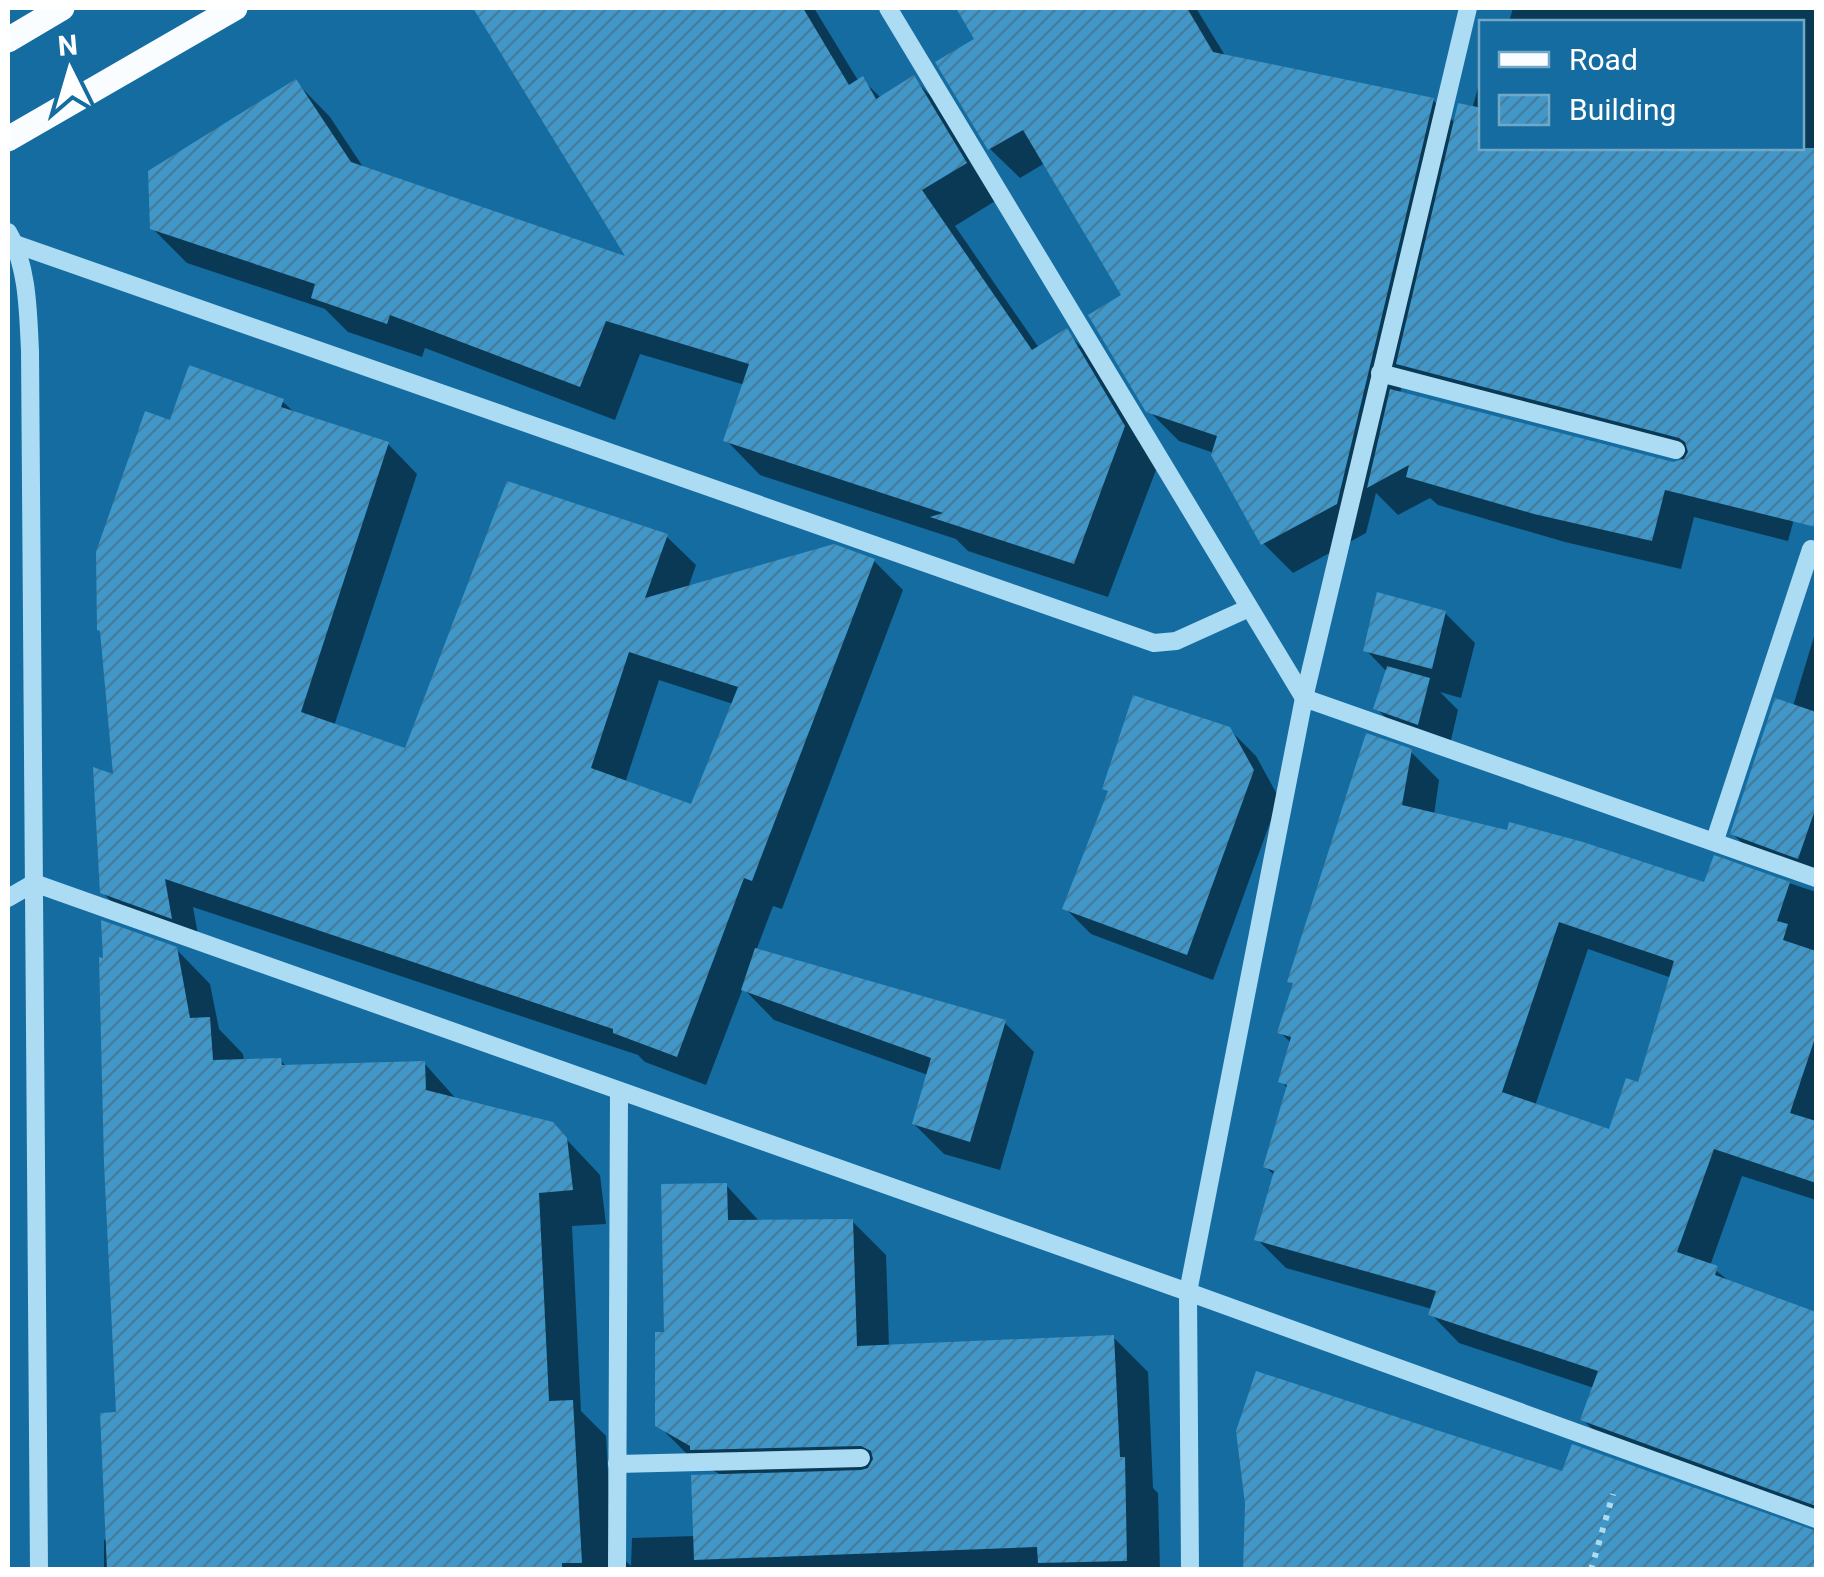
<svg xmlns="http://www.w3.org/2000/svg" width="1824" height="1577" font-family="Roboto,sans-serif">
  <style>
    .shadow { fill: #0007; fill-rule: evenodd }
    .building { fill: url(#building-hatch); fill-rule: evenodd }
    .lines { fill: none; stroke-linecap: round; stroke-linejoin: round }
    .path { stroke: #acdbf4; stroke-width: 6; stroke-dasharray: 5 8; stroke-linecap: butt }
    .minor { stroke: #acdbf4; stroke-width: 18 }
    .major { stroke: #fafdff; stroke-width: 25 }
  </style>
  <defs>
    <pattern id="building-hatch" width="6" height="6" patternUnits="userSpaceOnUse" patternTransform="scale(2.5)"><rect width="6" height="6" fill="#4197c8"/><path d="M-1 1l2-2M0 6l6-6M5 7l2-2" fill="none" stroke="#457d9d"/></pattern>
  </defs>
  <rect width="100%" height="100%" fill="#146ca0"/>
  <!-- shadow -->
  <g class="shadow">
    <path d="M476,8h338l45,74 4,-2 18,18 33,-19 34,34 52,85 -45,28 84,122 27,-16 35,34 58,96 -51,135 -140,-46 -12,-12 -196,-64 -34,-35 19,-55 -105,-31 -25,66 -190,-72 -3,9 -74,-25 -23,-23 -138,-46 -35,-35 144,-146 34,35 35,53 265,91z"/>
    <path d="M959,8h237l30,49 207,43 23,24 16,-15 6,-21 4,1v59h320v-126h-293l4,-14h303v431l-28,102 -94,-24 -13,52 -116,-27 -127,-37 -8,-7 -32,17 -22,-22 -10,40 -73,40 -30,-30 -49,-90 -35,-12 -31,-31 -24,-114 -79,-133 -25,15 -30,-29 -51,-86 38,-23zM1405,370l23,23 261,68 -16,4 -273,-71z"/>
    <path d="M282,401l15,14 91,29 29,30 -83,252 73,25 259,-215 30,29 -8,23 186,-27 29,29 -121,319 -9,-3 -17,45 248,71 30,30 -34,118 -56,-16 -30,-30 14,-49 -154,-55 -31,-32 -37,97 -61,-23 -7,-7 -445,-148 7,39 -68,-24 -30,-30 13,-115 57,-354zM659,680l74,24 -40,103 -68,-24z"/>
    <path d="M1445,613l30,30 -14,55 -21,-6 18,18 -10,43 -42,-15 -30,-30 11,-36 -21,-22z"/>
    <path d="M1816,630v252l-54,-19 -29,-29 60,-128z"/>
    <path d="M1229,729l27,27 23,42 -66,182 -122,-46 -26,-26 45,-115 -5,-4z"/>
    <path d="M1410,751l29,29 -5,35 272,71 9,-28 101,34v308l-74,-24 -32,90 23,18 83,31v208l-204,-75 -29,-28 11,-32 -135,-45 -28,-29 1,-5 -146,-41 -29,-29 18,-63 -9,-9 22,-78 -7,-8 11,-37 -12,-12 15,-47 -5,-4zM1588,949l84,29 -32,107 -29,47 -76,-26z"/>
    <path d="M176,949l34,35 9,45 24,25 1,7 36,-1 8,8 136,-5 34,38 94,23 48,51 6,49 -34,2 9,185 25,25 6,112 19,18 1,-28 63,-2 28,-60 -31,-17 -34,-34 8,-91 60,-149 34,37 92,-1 34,34 3,92 224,-10 35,35 5,116 5,5 2,77h-1056v-30l4,-1 10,-124z"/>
  </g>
  <!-- building -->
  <g class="building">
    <path d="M473,8h330l46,77 14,-9 13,23 38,-24 53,88 -45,27 110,160 35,-22 58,98 -51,138 -144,-47 13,-4 -220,-72 26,-77 -143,-43 -26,66 -190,-72 -3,9 -76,-26 4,-14 -165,-55 -2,-58 148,-92 55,83 274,94z"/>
    <path d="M956,8h231l26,44 221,46 -97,406 -76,41 -50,-90 6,-19 -71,-24 -58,-97 33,-20 -98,-165 -35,20 -53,-88 39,-23z"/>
    <path d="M1458,103l24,5v40h334v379l-151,-37 -13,51 -118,-27 -128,-37 3,-12 -42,23 23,-99 283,73 11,-3 4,-7 -3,-10 -6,-4 -283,-74z"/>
    <path d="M189,365l95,34 -3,8 108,35 -88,270 104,36 102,-267 161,53 -23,64 189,-54 41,15 -123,322 -8,-3 -67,179 -64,-24v-4l-448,-150 7,40 -72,-26 -7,-126 20,7 -13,-143 -3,-1 -1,-78 49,-141 25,9zM629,652l109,35 -47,117 -100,-36z"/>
    <path d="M1377,592l69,19 -14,58 -69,-18z"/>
    <path d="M1387,666l43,12 -12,47 -45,-16z"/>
    <path d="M1133,695l97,32 24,43 -67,185 -125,-46 46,-118 -6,-2z"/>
    <path d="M1775,698l41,14v95l-18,52 -68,-25z"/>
    <path d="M1366,733l46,16 -10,56 105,25 2,-8 74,20 121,40 10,-27 76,27 -13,39 11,3 -5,16 33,11v84l-26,78 26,8v62l-102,-34 -37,103 41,14 -3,9 101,37v194l-236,-86 18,-49 -170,-56 8,-24 -182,-51 20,-69 -11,-4 24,-82 -9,-3 13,-45 -14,-4 16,-50 -6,-1zM1559,922l115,39 -36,121 -12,-4 -17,51 -107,-37z"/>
    <path d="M101,920l76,27 13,71 20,-1 3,43 68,-2 1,7 143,-4 1,29 127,32 14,16 6,52 -34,3 10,208 24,-1 9,163h-20v7h-455l-7,-157 16,-1 -12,-249 -5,-206 4,1z"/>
    <path d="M755,948l251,72 -36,122 -58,-18 19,-66 -190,-68z"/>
    <path d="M727,1183l1,37 125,-1 4,127 257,-11 6,122h5l2,104 -89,2 -1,-16 -343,13 -3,-85 170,-5 7,-2 5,-9 -2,-8 -10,-5 -171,4v-4l-35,-20v-94h9l-3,-148z"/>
    <path d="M1256,1371l306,100 10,-27 244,87v39h-573l2,-66 -9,-73z"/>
  </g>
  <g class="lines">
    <!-- path -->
    <path class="path" d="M1591,1570l22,-76"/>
    <!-- minor -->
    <g class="minor">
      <path d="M888,8l416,690 512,180"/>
      <path d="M8,232c20,34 20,80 22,119l9,1219"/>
      <path d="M15,244l1139,399 22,-2 73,-33"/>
      <path d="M1380,373l296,77"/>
      <path d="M1715,840l96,-291 5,1"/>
      <path d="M8,898l26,-15 1154,409 628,227"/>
      <path d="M617,1464l244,-6"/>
      <path d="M617,1570l2,-477"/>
      <path d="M1190,1570l-2,-278 116,-594 164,-690"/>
    </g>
    <!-- major -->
    <g class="major">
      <path d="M8,40l54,-32"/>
      <path d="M8,139l227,-131"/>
    </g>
  </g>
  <!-- border -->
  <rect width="1824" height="1577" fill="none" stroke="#ffffff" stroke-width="20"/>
  <!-- legend -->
  <rect x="1479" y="20" width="325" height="130" fill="#146ca0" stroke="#72a7c6" stroke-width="2.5"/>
  <rect x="1499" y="52" width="50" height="15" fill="#fafdff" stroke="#72a7c6" stroke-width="2.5"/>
  <text x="1569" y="70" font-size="30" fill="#ffffff">Road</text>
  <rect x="1499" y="95" width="50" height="30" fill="url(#building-hatch)" stroke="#72a7c6" stroke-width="2.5"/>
  <text x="1569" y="120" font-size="30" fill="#ffffff">Building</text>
  <!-- north arrow -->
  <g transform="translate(70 70) rotate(355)" stroke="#146ca0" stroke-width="8" paint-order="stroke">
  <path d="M0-8L18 38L0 25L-18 38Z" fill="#ffffff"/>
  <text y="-15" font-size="28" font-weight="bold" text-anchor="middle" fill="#ffffff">N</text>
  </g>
</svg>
